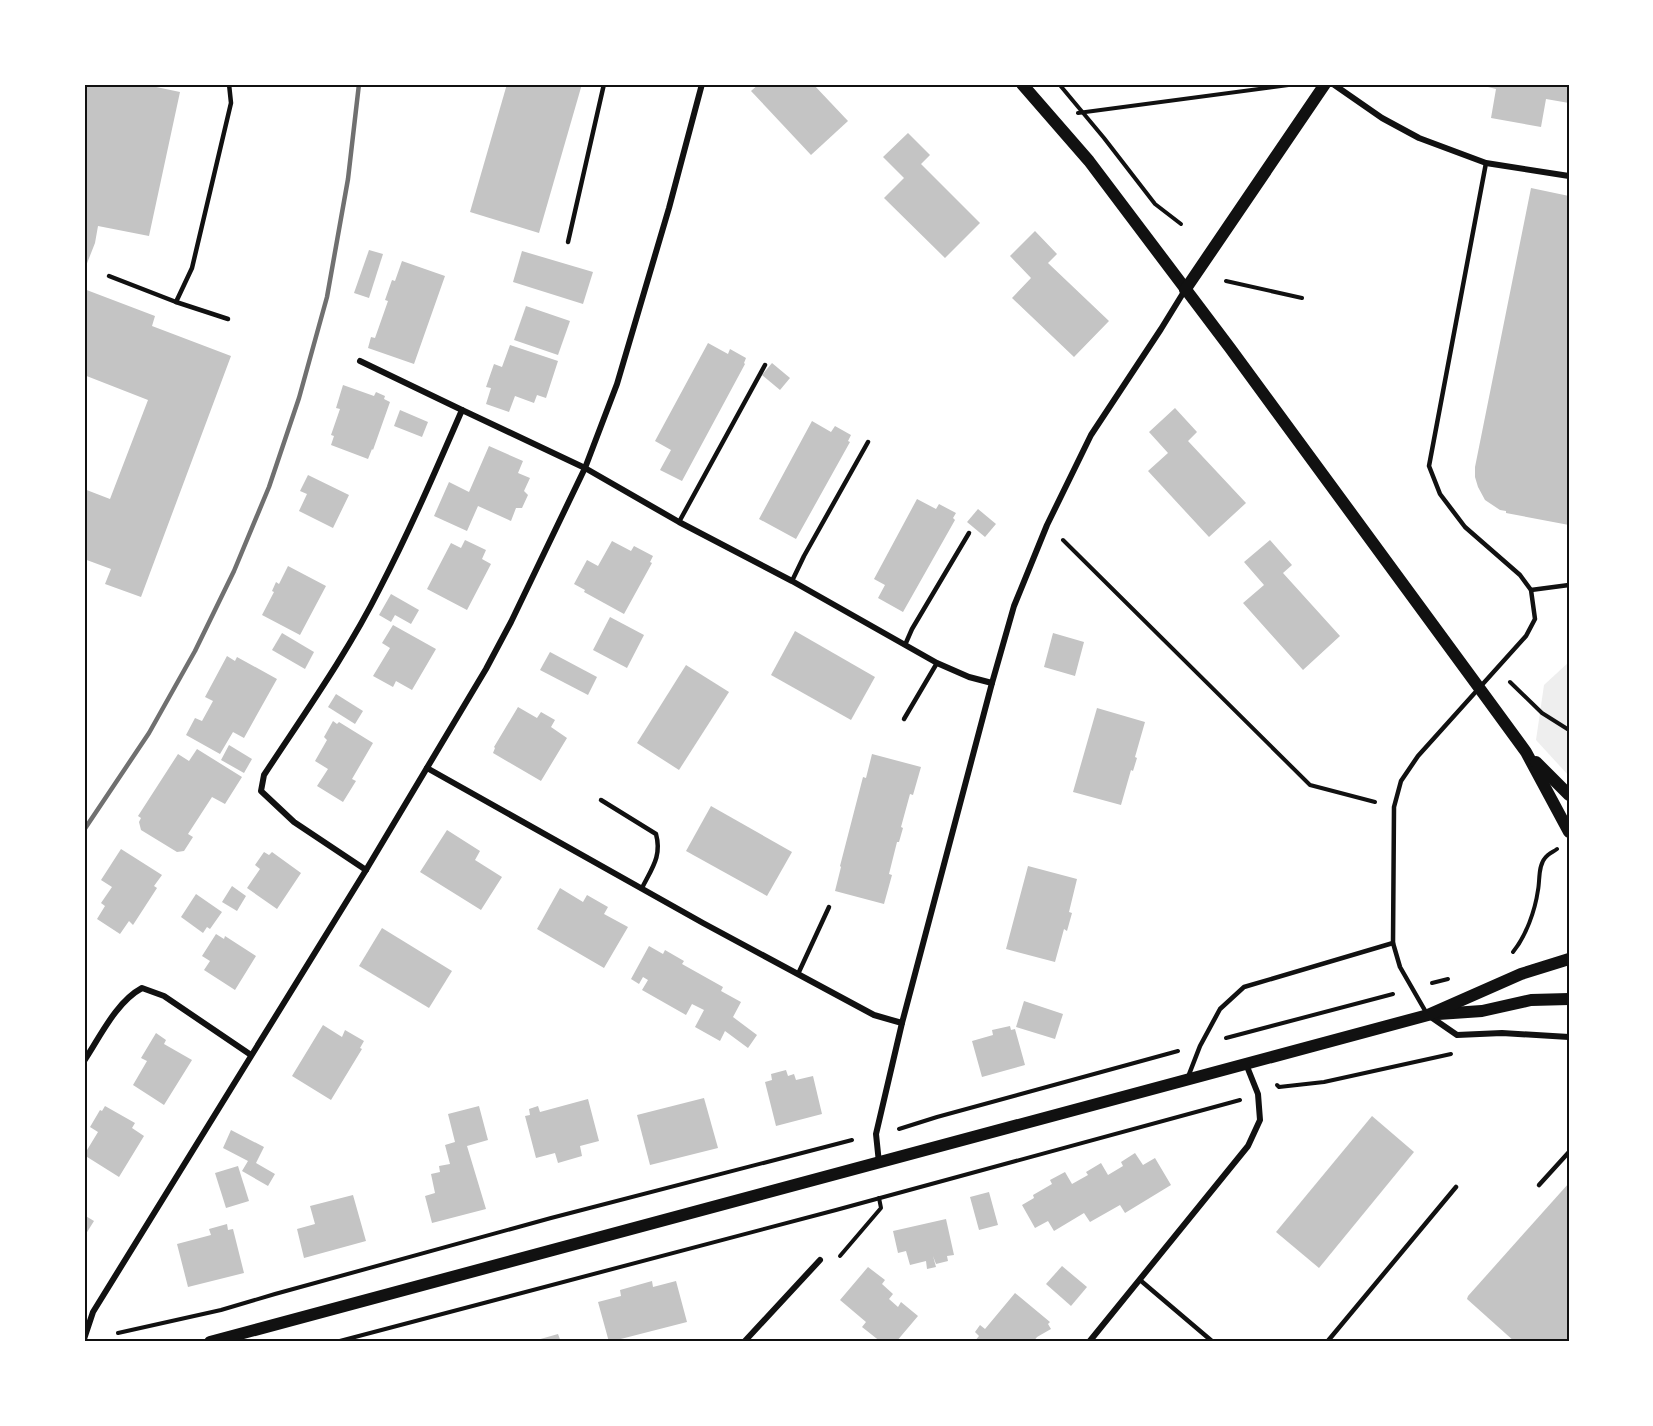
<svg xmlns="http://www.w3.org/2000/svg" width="1653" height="1426" font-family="'Noto Sans',sans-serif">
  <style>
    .green { fill: #eee }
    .building { fill: #c4c4c4 }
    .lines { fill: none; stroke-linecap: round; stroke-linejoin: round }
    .path { stroke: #111; stroke-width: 4 }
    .service { stroke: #111; stroke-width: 4.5 }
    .minor { stroke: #111; stroke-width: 6 }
    .secondary { stroke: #111; stroke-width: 12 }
    .rail { stroke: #707070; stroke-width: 4.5 }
    .neatline { fill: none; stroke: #111; stroke-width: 2 }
  </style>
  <rect width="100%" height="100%" fill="#fff"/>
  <!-- green -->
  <path class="green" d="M1569,662v114l-33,-36 8,-55z"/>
  <!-- building -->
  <g class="building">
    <path d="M84,84h58l38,8 -31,144 -51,-10 -3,17 -11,28z"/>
    <path d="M507,84h75l-43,149 -69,-21z"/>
    <path d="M759,84h54l35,37 -37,34 -60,-64z"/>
    <path d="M1476,84h93v19l-23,-4 -5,28 -50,-9 5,-29z"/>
    <path d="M908,133l22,22 -9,9 59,59 -35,35 -61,-60 20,-20 -21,-21z"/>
    <path d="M1531,188l38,8v329l-63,-12v-2l-6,-1 -15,-10 -7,-13 -3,-10v-10z"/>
    <path d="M1035,231l22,23 -9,9 61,58 -35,36 -62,-59 19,-20 -21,-22z"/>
    <path d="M369,250l14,4 -14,44 -15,-5z"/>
    <path d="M522,251l71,21 -10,32 -70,-22z"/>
    <path d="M402,261l43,15 -31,88 -46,-16 3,-11 4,1 13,-37 -3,-1 7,-20 3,1z"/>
    <path d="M84,289l71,27 -3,10 79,30 -90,241 -36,-13 6,-15 -27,-10v-70l26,10 38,-99 -64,-25z"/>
    <path d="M526,306l44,15 -12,34 -44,-15z"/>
    <path d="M708,343l20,11 2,-5 16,9 -2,5 1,1 -63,117 -22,-11 11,-20 -16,-9z"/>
    <path d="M510,345l48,16 -12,37 -9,-3 -3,8 -19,-7 -6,16 -23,-8 5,-16 -5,-1 8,-23 8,3z"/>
    <path d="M772,363l18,15 -10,12 -18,-15z"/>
    <path d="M343,385l31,11 2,-4 9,4 -1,3 6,3 -17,48 -1,-1 -4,10 -37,-14 3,-9 -3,-1 9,-26 -4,-1z"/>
    <path d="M1175,408l22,24 -9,9 58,62 -37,34 -61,-66 20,-18 -19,-21z"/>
    <path d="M400,410l28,12 -6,15 -28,-11z"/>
    <path d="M812,421l19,11 4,-6 16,9 -3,6 2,1 -54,97 -37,-20z"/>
    <path d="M489,446l34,15 -5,12 12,5 -6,13 4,4 -6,13h-6l-5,13 -33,-15 -11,25 -33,-15 15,-34 20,10z"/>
    <path d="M308,475l41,20 -16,33 -34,-17 8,-17 -7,-3z"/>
    <path d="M917,499l19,10 3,-5 17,9 -3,5 2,2 -52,92 -25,-14 7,-13 -11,-6z"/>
    <path d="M978,509l18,15 -11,13 -18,-15z"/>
    <path d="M465,540l21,10 -4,9 9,5 -24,46 -40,-21 24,-46 10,5z"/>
    <path d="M1270,540l22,25 -9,8 57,63 -37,34 -60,-67 21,-18 -20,-23z"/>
    <path d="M612,541l19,10 3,-5 19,10 -3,6 2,1 -28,51 -40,-22 1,-2 -11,-6 13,-24 11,6z"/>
    <path d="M288,566l38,20 -26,49 -38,-20 12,-23 -2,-1 4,-9 3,2z"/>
    <path d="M391,594l28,16 -8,14 -16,-9 -4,7 -12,-7z"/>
    <path d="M610,617l34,18 -17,33 -34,-18z"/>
    <path d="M393,625l43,24 -24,41 -16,-9 -3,6 -20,-11 17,-28 -8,-5z"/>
    <path d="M795,631l80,46 -24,43 -80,-45z"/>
    <path d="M282,633l32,19 -9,17 -33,-19z"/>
    <path d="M1053,633l31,9 -9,34 -31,-9z"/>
    <path d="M550,652l47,25 -9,18 -48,-25z"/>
    <path d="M227,656l8,5 2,-4 40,22 -33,59 -11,-6 -13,22 -34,-19 9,-17 7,3 11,-20 -8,-4z"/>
    <path d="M686,665l43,27 -50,78 -42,-27z"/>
    <path d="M336,694l27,17 -8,13 -27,-17z"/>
    <path d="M518,707l19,11 4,-6 14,8 -4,7 16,11 -26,43 -48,-28 2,-5 -1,-1z"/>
    <path d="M1097,708l48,14 -10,35 2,1 -4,13 -2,-1 -10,35 -48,-13z"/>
    <path d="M333,721l4,3 2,-2 34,21 -21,36 4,2 -13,21 -26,-16 11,-17 -13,-8 12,-21 -3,-3z"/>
    <path d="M229,745l23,14 -8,14 -23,-13z"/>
    <path d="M197,749l45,28 -17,27 -13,-7 -24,37 5,3 -9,14 -7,1 -36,-22 -2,-8 2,-4 -3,-2 40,-62 11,7z"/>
    <path d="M872,754l49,13 -8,28 -3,-1 -9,33 2,1 -4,14h-2l-8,32 3,1 -8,29 -49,-13 6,-24 -1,-1 23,-89 3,1z"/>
    <path d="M711,806l81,46 -25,44 -81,-45z"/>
    <path d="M447,830l33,21 -5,9 27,17 -21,33 -61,-38z"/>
    <path d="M121,849l41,26 -8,11 3,2 -24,37 -4,-4 -9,13 -23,-15 8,-13 -4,-3 11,-16 -11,-7z"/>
    <path d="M264,852l5,3 3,-3 29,21 -24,36 -30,-21 13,-19 -5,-4z"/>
    <path d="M1028,866l49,13 -8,33 3,1 -5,18 -3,-2 -9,33 -49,-13z"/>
    <path d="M232,886l14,10 -9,15 -15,-9z"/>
    <path d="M560,888l23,14 4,-7 21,12 -4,7 24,13 -24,41 -67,-39z"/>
    <path d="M196,894l26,18 -12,17 -3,-2 -4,6 -22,-16z"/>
    <path d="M382,928l70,43 -23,37 -70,-42z"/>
    <path d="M216,934l8,5 1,-3 31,20 -21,34 -31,-20 6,-9 -8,-5z"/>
    <path d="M649,946l14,8 2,-4 19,11 -2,3 41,23 -2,4 20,11 -8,15 24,18 -9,13 -23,-17 -5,10 -25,-14 9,-17 -12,-6 -6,11 -44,-25 6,-10 -5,-3 -4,7 -8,-5z"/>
    <path d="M1024,1001l39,13 -8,25 -39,-12z"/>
    <path d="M323,1025l19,12 3,-7 19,11 -4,7 2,1 -31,51 -39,-24z"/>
    <path d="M1010,1026l1,4 4,-1 10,36 -43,12 -10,-36 21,-6 -1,-5z"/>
    <path d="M156,1033l10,7 -2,4 28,16 -28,45 -31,-20 14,-24 -6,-3z"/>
    <path d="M786,1070l2,6 6,-2 2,6 17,-4 9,38 -46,12 -11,-44 7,-2 -1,-6z"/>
    <path d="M704,1098l14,50 -68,17 -13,-50z"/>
    <path d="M588,1099l11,42 -19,5 2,10 -24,7 -3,-10 -19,5 -11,-42 5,-1 -1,-6 9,-3 2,6z"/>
    <path d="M105,1106l30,17 -3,5 12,8 -25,41 -35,-22 14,-23 -8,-5 10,-17 2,1z"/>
    <path d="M479,1106l9,34 -21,6 19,63 -54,14 -7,-27 10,-3 -4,-19 9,-2 -1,-6 11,-2 -5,-19 10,-3 -7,-28z"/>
    <path d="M1372,1116l42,36 -95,116 -43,-36z"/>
    <path d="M231,1130l33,17 -8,16 19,11 -7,12 -26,-15 6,-10 -25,-13z"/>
    <path d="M1135,1153l8,12 12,-7 16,27 -46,28 -5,-8 -30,17 -6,-9 -30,18 -6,-10 -13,7 -13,-23 12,-7 -1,-3 19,-11 -2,-4 15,-8 7,12 16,-9 -2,-3 15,-9 7,12 15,-9 -2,-4z"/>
    <path d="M238,1166l11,35 -23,7 -11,-35z"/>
    <path d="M1569,1183v159h-54l-48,-43 1,-3z"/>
    <path d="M989,1192l9,33 -19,5 -9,-33z"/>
    <path d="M353,1195l13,46 -62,17 -7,-29 18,-5 -5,-18z"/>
    <path d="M84,1215l10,6 -10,16z"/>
    <path d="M946,1219l8,36 -7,1 1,5 -12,3 -3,-8 3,11 -9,2 -1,-8 -16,4 -4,-14 -8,2 -5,-22z"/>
    <path d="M227,1224l1,6 5,-1 11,44 -56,14 -11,-43 34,-9 -2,-6z"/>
    <path d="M1062,1266l25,21 -16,19 -25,-22z"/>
    <path d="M868,1267l17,13 -3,4 11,10 -4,5 9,8 3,-5 17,14 -22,26h-15l-19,-15 4,-5 -26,-22z"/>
    <path d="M652,1281l1,6 23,-6 11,41 -78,20 -11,-40 23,-6 -1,-6z"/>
    <path d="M1015,1293l35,29 -2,2 3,5 -14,8 -4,5h-59l5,-6 -4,-4 5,-7 5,4z"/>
    <path d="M558,1334l3,8h-24v-2z"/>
  </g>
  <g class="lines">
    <!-- path -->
    <g class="path">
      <path d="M1059,84l45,54 51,66 26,20"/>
      <path d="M1078,113l218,-29"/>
      <path d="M1226,281l76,17"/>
      <path d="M1063,540l247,245 65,17"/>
      <path d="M1510,682l32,31 27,17"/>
      <path d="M1513,952c13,-16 22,-41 25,-62 2,-10 0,-24 7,-32 3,-4 8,-6 12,-9"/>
      <path d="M1432,983l16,-4"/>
      <path d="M1226,1038l167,-44"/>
      <path d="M1277,1085l2,2 45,-5 127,-28"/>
      <path d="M899,1129l38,-12 241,-66"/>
      <path d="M840,1256l41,-48 -2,-10"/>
      <path d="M118,1333l103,-23 54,-16 276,-76 301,-78"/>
      <path d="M336,1342l500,-132 404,-110"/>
    </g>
    <!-- service -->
    <g class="service">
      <path d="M568,242l36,-158"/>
      <path d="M109,276l67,26 52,17"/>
      <path d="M176,302l16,-34 39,-165 -2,-19"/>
      <path d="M679,522l86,-157"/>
      <path d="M792,581l12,-25 64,-114"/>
      <path d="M1531,590l38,-5"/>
      <path d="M905,645l7,-16 57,-96"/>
      <path d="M904,719l33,-56"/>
      <path d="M601,800l55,34c6,22 -4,34 -14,54"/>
      <path d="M798,974l31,-67"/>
      <path d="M1427,1014l-27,-47 -7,-24 1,-136 7,-26 17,-25 108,-120 9,-17 -4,-29 -11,-15 -55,-48 -25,-33 -11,-28 57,-303"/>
      <path d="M1188,1077l12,-31 20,-37 24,-22 149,-44"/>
      <path d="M1539,1185l30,-33"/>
      <path d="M1140,1280l73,62"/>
      <path d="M1327,1342l129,-155"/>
    </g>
    <!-- minor -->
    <g class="minor">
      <path d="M1333,84l49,34 37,20 67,25 83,13"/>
      <path d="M360,361l102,49"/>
      <path d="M427,768l276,155 171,92 28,8"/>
      <path d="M366,870l-72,-48 -33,-31 3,-16c40,-61 83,-121 116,-187 30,-58 56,-118 82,-178l123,58 94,54 113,59 145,82 32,14 23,6"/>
      <path d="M1428,1015l29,20 45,-2 67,4"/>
      <path d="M84,1061c16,-24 32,-59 58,-73l22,8 87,59"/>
      <path d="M879,1163l-3,-29 26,-111 90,-340 22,-77 33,-81 44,-90 70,-106 24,-39"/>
      <path d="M84,1339l9,-27 273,-442 120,-201 25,-47 74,-154 32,-84 52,-176 33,-124"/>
      <path d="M744,1342l76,-82"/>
      <path d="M1089,1342l159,-196 12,-26 -2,-26 -12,-30"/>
    </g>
    <!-- secondary -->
    <g class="secondary">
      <path d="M1022,84l67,77 141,187 250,341 46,63 43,80"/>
      <path d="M1185,290l140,-206"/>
      <path d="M1536,762l33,33"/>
      <path d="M1438,1014l44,-3 49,-11 38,-1"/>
      <path d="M210,1342l1218,-327 93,-41 48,-15"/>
    </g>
    <!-- rail -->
    <path class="rail" d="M84,830l65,-97 46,-82 39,-80 35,-84 30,-89 28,-101 21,-118 11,-95"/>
  </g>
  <!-- border -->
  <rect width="1653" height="1426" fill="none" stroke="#ffffff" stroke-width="171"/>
  <rect x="86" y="86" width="1482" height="1254" class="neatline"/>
</svg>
